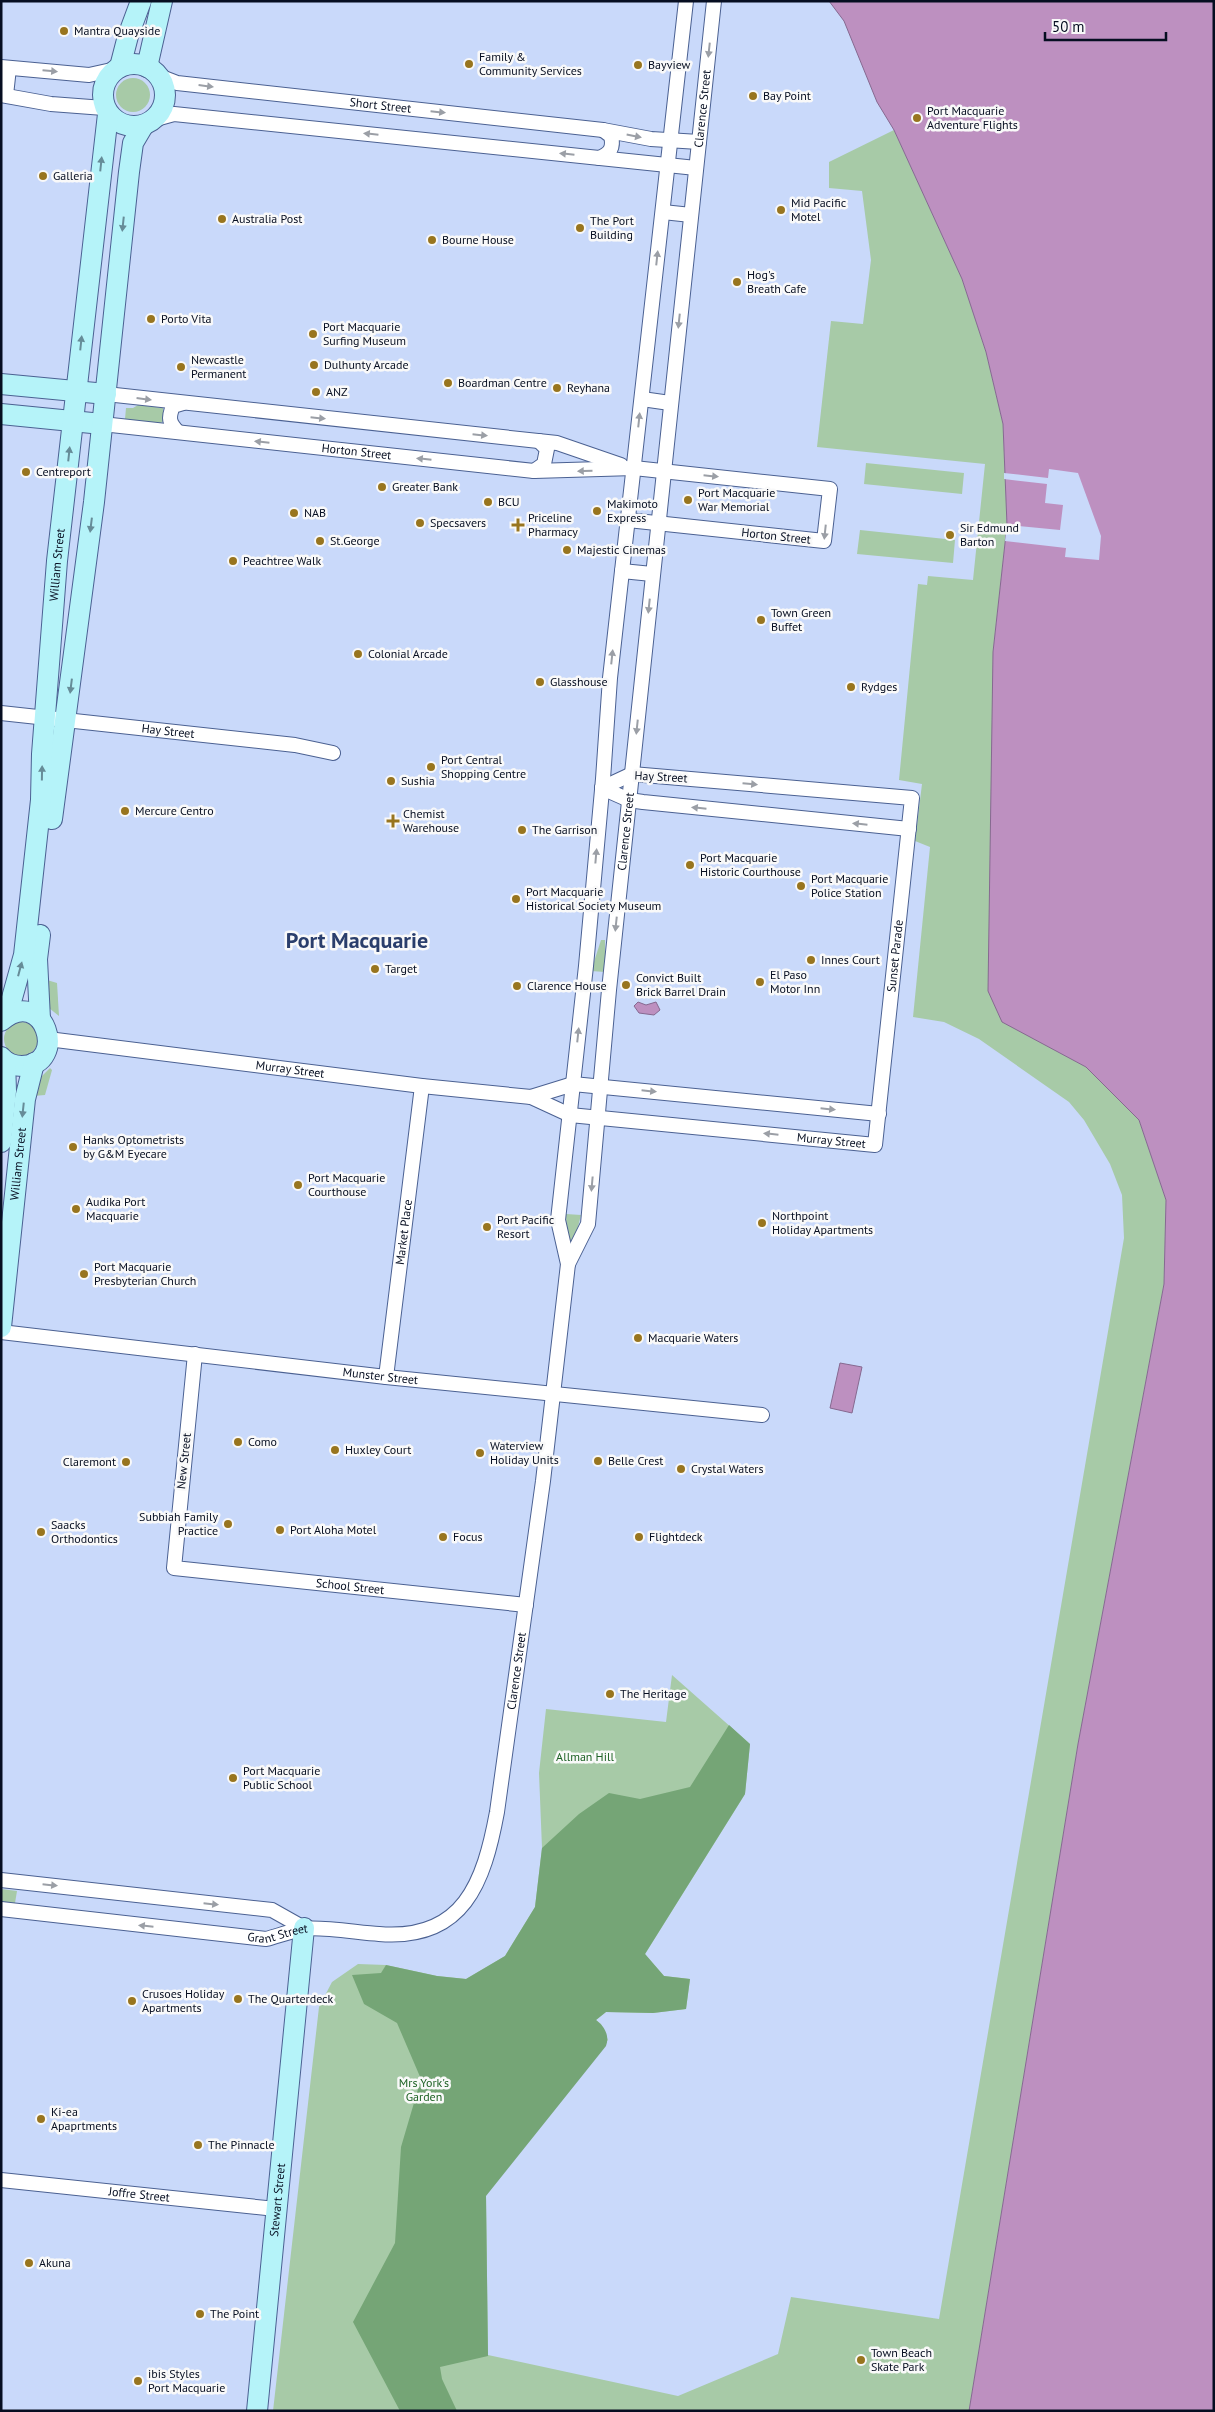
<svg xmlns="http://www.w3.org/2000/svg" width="1215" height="2412" font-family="'PT Sans',sans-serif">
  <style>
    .green { fill: #a7caa7 }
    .forest { fill: #75a576 }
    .water { fill: #bd90c0; stroke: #866990 }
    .pier { fill: #c9d9fa }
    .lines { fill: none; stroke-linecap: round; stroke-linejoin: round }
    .street-casing { stroke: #4b6192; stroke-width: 16 }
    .secondary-casing { stroke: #4b6192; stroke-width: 22 }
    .street { stroke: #fff; stroke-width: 14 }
    .secondary { stroke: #b5f3f9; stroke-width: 20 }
    .oneway { fill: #9b9fa6 }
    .oneway2 { fill: #668c98 }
    .poi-dot { fill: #98751f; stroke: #f9f9f9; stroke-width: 2 }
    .labels { text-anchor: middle; stroke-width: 5; stroke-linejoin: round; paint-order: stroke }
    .poi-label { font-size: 12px; fill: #060e21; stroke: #f9f9f9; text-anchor: start }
    .street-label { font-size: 12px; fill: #060e21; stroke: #f9f9f9 }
    .park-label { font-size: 12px; fill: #1e6225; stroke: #f9f9f9 }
    .town-label { font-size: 22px; font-weight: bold; fill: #2a3e6c; stroke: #f9f9f9 }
  </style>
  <rect width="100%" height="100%" fill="#c9d9fa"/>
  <!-- green -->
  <g class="green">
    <circle cx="133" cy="95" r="17"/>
    <path d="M894,130l68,149 24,73 17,72 4,101 -14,127 58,395 35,20 53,53 27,80 -2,84 -86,460 -109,667h-696l46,-404 13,-25 26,-18 28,1 51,11 29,3 39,-23 30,-49 7,-59 -3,-75 7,-64 120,13 6,-47 78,69 -5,50 -100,160 19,22 26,3 -4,30 -33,4 -47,-1 -10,8 5,4 7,16 -122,154 2,161 190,41 100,-42 13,-57 148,22 185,-1081 -2,-43 -12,-31 -26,-44 -15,-18 -90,-63 -35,-17 -31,-5 17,-170 -15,-6 7,-57 -23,-4 19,-196 9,1 1,-9 45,4 12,-116 -168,-17 14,-126 32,3 8,-64 -9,-69 -33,-3v-26z"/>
    <path d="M138,405l25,3v13l-2,2 -36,-4 1,-11h7z"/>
    <path d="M866,463l98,10 -2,21 -98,-10z"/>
    <path d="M860,530l95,10 -2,23 -96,-9z"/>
    <path d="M601,940h4v32l-14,-1z"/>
    <path d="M47,980l10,3 2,33 -10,-8z"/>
    <circle cx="21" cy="1039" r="17"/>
    <path d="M50,1068l2,2 -7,25 -12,1 4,-15z"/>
    <path d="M566,1214l15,1 -8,31h-6z"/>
    <path d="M1,1889l16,2 -2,12 -14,-1z"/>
  </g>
  <!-- forest -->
  <path class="forest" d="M729,1725l21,19 -5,50 -100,160 19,22 26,3 -4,30 -33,4 -47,-1 -10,8c8,6 14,15 10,26l-120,150 2,160 -48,11 2,12 15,32h-57l-47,-89 42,-79 6,-96 20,-68 -24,-56 -33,-19 -12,-29 29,-2 5,-8 51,11 29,3 39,-23 30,-49 7,-59 37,-34 30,-21 31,6 50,-12z"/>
  <!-- water -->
  <g class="water">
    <path d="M829,1h385v2410h-245l109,-667 86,-460 2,-84 -27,-80 -53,-53 -84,-45 -14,-31 5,-339 14,-127 -4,-101 -17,-72 -24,-73 -68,-149 -17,-28 -33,-81z"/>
    <path d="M638,1002l8,3 10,-3 4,8 -6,5 -15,-2 -5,-7z"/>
    <path d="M840,1363l22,4 -10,46 -22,-5z"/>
  </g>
  <!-- pier -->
  <path class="pier" d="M1049,469l29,4 23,63 -2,24 -34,-3 1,-9 -61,-7 2,-16 53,5 3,-25 -18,-2 2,-19 -43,-5v-6l44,5z"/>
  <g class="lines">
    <defs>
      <g id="street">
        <path d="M1,67l88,8 27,-6"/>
        <path id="s1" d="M159,76l18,7 426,47 48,9 48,3"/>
        <path d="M1,95l50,9 53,4"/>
        <path d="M6,95l3,-27"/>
        <path d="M156,119l18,-5 522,54"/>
        <path d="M599,158c11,-4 15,-10 12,-22l-8,-6"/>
        <path d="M663,212l28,3"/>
        <path d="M106,394l451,49 64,22"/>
        <path d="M642,399l28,4"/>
        <path id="s2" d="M102,424l432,47 100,-3 196,21 -6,52 -196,-21"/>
        <path d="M178,432c-9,-9 -10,-14 -5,-26l10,-3"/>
        <path d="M534,471l10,-7 3,-15 -8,-8"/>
        <path d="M622,571l30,3"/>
        <path id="s3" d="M1,713l294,32 38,8"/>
        <path d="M602,788l27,12 14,2 266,27"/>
        <path id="s4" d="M48,1039l374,47 109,11 39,18 305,30 37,-347 -280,-24 -30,14"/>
        <path d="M531,1097l42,-13 306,30"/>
        <path id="s5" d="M568,1264l20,-40 21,-234 105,-989"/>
        <path id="s6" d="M1,1332l385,45 376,38"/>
        <path id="s7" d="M195,1354l-21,214 352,37"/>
        <path id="s8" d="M386,1377l36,-291"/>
        <path d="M1,1880l271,30 32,18"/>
        <path id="s9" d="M1,1909l265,30c12,-3 24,-8 37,-10 16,-3 57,4 76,5 85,7 105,-52 118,-122l46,-331 25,-217 -10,-44 28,-254 17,-187 7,-101 76,-677"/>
        <path id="s10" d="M1,2180l275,29"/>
      </g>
      <g id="secondary">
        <circle cx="134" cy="95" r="31"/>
        <path d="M120,67l8,-31 13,-35"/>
        <path d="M147,67l15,-66"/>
        <path d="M1,384l105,10"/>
        <path d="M1,414l101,10"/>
        <path d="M52,819l42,-317 35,-330 4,-29 10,-17"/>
        <path d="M40,935l-3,24 3,60"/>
        <path id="s11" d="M7,1016l17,-61 17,-155 1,-46 15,-193 51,-447"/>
        <path d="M1,1021c43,-37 69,44 21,45 -8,0 -16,-3 -21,-9"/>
        <path d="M1,1142l5,-51 -1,-30"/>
        <path id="s12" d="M1,1327l24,-228 9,-36"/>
        <path id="s13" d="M257,2411l47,-483"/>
      </g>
    </defs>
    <!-- street casing -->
    <use href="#street" class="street-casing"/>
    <!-- secondary casing -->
    <use href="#secondary" class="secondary-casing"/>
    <!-- street -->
    <use href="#street" class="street"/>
    <!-- secondary -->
    <use href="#secondary" class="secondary"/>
  </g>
  <!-- one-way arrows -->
  <defs><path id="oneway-solid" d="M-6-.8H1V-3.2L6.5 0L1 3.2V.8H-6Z" transform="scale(1.25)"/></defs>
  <g class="oneway">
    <use href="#oneway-solid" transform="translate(709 50) rotate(96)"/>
    <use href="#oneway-solid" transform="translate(50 71) rotate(5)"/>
    <use href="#oneway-solid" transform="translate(206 86) rotate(7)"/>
    <use href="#oneway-solid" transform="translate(438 112) rotate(6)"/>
    <use href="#oneway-solid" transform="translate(371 134) rotate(-174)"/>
    <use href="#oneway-solid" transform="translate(634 136) rotate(11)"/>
    <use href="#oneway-solid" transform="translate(567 154) rotate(-174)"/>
    <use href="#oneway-solid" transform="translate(657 258) rotate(-84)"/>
    <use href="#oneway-solid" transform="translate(679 321) rotate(96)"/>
    <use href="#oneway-solid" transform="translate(144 399) rotate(7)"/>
    <use href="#oneway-solid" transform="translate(318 418) rotate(6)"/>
    <use href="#oneway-solid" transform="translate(639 420) rotate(-84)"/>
    <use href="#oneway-solid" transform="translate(480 435) rotate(6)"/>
    <use href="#oneway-solid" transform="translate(262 442) rotate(-174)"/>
    <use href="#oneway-solid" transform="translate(424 459) rotate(-174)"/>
    <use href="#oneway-solid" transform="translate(585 471) rotate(178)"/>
    <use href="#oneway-solid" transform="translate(711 476) rotate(6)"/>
    <use href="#oneway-solid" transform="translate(825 532) rotate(96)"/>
    <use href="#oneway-solid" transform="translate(649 606) rotate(96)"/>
    <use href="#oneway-solid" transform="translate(612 657) rotate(-84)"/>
    <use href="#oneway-solid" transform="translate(637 727) rotate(96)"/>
    <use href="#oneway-solid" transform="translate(750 784) rotate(5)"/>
    <use href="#oneway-solid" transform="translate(699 808) rotate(-174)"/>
    <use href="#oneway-solid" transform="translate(860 824) rotate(-174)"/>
    <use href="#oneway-solid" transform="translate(596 856) rotate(-85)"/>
    <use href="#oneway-solid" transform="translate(616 924) rotate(96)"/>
    <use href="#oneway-solid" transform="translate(578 1035) rotate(-84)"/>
    <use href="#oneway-solid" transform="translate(649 1091) rotate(6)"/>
    <use href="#oneway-solid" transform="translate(828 1109) rotate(6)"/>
    <use href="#oneway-solid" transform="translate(771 1134) rotate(-174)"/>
    <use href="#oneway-solid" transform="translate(592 1184) rotate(95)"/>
    <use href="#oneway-solid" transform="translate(50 1885) rotate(6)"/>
    <use href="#oneway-solid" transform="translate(211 1904) rotate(6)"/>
    <use href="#oneway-solid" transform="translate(146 1926) rotate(-174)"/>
  </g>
  <g class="oneway2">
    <use href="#oneway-solid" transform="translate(101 164) rotate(-84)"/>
    <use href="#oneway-solid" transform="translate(123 224) rotate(96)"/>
    <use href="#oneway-solid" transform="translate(81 343) rotate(-84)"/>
    <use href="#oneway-solid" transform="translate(69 454) rotate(-84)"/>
    <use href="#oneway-solid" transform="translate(91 525) rotate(97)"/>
    <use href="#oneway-solid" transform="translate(71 686) rotate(97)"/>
    <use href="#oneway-solid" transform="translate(42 773) rotate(-89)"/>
    <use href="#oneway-solid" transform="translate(20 969) rotate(-75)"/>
    <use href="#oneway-solid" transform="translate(23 1110) rotate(96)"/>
  </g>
  <!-- markers -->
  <g class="poi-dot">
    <circle cx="64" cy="31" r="5"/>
    <circle cx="469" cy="64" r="5"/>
    <circle cx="638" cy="65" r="5"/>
    <circle cx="753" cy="96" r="5"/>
    <circle cx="917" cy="118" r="5"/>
    <circle cx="43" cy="176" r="5"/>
    <circle cx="781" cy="210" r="5"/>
    <circle cx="222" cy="219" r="5"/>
    <circle cx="580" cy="228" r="5"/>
    <circle cx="432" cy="240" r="5"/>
    <circle cx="737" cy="282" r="5"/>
    <circle cx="151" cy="319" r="5"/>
    <circle cx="313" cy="334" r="5"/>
    <circle cx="314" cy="365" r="5"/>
    <circle cx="181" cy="367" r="5"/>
    <circle cx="448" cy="383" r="5"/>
    <circle cx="557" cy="388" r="5"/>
    <circle cx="316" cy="392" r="5"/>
    <circle cx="26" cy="472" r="5"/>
    <circle cx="382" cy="487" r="5"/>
    <circle cx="688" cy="500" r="5"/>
    <circle cx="488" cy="502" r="5"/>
    <circle cx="597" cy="511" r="5"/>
    <circle cx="294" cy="513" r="5"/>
    <circle cx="420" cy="523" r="5"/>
    <path d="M515.5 517.5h5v5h5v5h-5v5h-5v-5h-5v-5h5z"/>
    <circle cx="950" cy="535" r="5"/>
    <circle cx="320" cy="541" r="5"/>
    <circle cx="567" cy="550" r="5"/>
    <circle cx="233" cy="561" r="5"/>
    <circle cx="761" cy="620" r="5"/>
    <circle cx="358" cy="654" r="5"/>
    <circle cx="540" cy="682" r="5"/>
    <circle cx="851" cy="687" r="5"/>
    <circle cx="431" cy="767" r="5"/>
    <circle cx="391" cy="781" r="5"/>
    <circle cx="125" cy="811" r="5"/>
    <path d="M390.5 813.5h5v5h5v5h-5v5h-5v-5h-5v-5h5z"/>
    <circle cx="522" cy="830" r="5"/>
    <circle cx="690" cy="865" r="5"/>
    <circle cx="801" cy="886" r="5"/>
    <circle cx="516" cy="899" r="5"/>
    <circle cx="811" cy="960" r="5"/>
    <circle cx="375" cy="969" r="5"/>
    <circle cx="760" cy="982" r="5"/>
    <circle cx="626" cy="985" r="5"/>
    <circle cx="517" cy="986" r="5"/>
    <circle cx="73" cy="1147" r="5"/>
    <circle cx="298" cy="1185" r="5"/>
    <circle cx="76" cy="1209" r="5"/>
    <circle cx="762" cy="1223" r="5"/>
    <circle cx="487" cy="1227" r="5"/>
    <circle cx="84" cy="1274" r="5"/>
    <circle cx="638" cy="1338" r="5"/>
    <circle cx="238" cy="1442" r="5"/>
    <circle cx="335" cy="1450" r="5"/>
    <circle cx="480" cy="1453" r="5"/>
    <circle cx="598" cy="1461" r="5"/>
    <circle cx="126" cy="1462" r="5"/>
    <circle cx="681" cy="1469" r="5"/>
    <circle cx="228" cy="1524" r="5"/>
    <circle cx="280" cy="1530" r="5"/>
    <circle cx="41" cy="1532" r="5"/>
    <circle cx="443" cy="1537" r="5"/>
    <circle cx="639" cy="1537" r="5"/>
    <circle cx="610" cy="1694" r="5"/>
    <circle cx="233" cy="1778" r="5"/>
    <circle cx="238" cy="1999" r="5"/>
    <circle cx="132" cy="2001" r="5"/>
    <circle cx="41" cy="2119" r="5"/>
    <circle cx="198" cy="2145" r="5"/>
    <circle cx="29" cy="2263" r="5"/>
    <circle cx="200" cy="2314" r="5"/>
    <circle cx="861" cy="2360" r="5"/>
    <circle cx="138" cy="2381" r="5"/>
  </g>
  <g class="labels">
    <!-- poi labels -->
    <g class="poi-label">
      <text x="74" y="35">Mantra Quayside</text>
      <text x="479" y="61">Family &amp;<tspan x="479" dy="14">Community Services</tspan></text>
      <text x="648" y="69">Bayview</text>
      <text x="763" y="100">Bay Point</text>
      <text x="927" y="115">Port Macquarie<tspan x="927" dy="14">Adventure Flights</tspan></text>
      <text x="53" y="180">Galleria</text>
      <text x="791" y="207">Mid Pacific<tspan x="791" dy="14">Motel</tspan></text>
      <text x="232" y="223">Australia Post</text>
      <text x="590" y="225">The Port<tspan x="590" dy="14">Building</tspan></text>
      <text x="442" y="244">Bourne House</text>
      <text x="747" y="279">Hog's<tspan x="747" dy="14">Breath Cafe</tspan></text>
      <text x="161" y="323">Porto Vita</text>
      <text x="323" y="331">Port Macquarie<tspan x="323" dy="14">Surfing Museum</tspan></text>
      <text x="191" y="364">Newcastle<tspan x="191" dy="14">Permanent</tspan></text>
      <text x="324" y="369">Dulhunty Arcade</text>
      <text x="458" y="387">Boardman Centre</text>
      <text x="567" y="392">Reyhana</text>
      <text x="326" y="396">ANZ</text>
      <text x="36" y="476">Centreport</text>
      <text x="392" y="491">Greater Bank</text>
      <text x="698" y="497">Port Macquarie<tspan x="698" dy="14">War Memorial</tspan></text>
      <text x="498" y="506">BCU</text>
      <text x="607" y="508">Makimoto<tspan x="607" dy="14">Express</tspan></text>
      <text x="304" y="517">NAB</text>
      <text x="528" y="522">Priceline<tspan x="528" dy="14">Pharmacy</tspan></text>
      <text x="430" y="527">Specsavers</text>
      <text x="960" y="532">Sir Edmund<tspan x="960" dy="14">Barton</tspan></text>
      <text x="330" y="545">St.George</text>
      <text x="577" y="554">Majestic Cinemas</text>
      <text x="243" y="565">Peachtree Walk</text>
      <text x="771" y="617">Town Green<tspan x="771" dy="14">Buffet</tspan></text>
      <text x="368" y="658">Colonial Arcade</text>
      <text x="550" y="686">Glasshouse</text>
      <text x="861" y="691">Rydges</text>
      <text x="441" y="764">Port Central<tspan x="441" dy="14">Shopping Centre</tspan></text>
      <text x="401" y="785">Sushia</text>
      <text x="135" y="815">Mercure Centro</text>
      <text x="403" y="818">Chemist<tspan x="403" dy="14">Warehouse</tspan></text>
      <text x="532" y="834">The Garrison</text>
      <text x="700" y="862">Port Macquarie<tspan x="700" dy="14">Historic Courthouse</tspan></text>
      <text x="811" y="883">Port Macquarie<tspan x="811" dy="14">Police Station</tspan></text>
      <text x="526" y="896">Port Macquarie<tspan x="526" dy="14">Historical Society Museum</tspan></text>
      <text x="821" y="964">Innes Court</text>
      <text x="385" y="973">Target</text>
      <text x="770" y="979">El Paso<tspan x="770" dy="14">Motor Inn</tspan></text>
      <text x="636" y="982">Convict Built<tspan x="636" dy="14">Brick Barrel Drain</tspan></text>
      <text x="527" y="990">Clarence House</text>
      <text x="83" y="1144">Hanks Optometrists<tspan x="83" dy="14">by G&amp;M Eyecare</tspan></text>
      <text x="308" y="1182">Port Macquarie<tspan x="308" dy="14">Courthouse</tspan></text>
      <text x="86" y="1206">Audika Port<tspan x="86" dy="14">Macquarie</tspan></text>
      <text x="772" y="1220">Northpoint<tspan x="772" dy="14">Holiday Apartments</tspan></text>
      <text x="497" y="1224">Port Pacific<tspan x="497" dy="14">Resort</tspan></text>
      <text x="94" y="1271">Port Macquarie<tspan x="94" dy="14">Presbyterian Church</tspan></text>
      <text x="648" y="1342">Macquarie Waters</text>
      <text x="248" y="1446">Como</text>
      <text x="490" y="1450">Waterview<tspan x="490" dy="14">Holiday Units</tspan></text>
      <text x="345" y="1454">Huxley Court</text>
      <text x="608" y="1465">Belle Crest</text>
      <text x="116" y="1466" text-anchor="end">Claremont</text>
      <text x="691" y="1473">Crystal Waters</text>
      <text x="218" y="1521" text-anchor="end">Subbiah Family<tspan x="218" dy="14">Practice</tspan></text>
      <text x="51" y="1529">Saacks<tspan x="51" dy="14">Orthodontics</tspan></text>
      <text x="290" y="1534">Port Aloha Motel</text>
      <text x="453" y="1541">Focus</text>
      <text x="649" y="1541">Flightdeck</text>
      <text x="620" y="1698">The Heritage</text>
      <text x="243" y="1775">Port Macquarie<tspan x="243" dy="14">Public School</tspan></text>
      <text x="142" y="1998">Crusoes Holiday<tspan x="142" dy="14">Apartments</tspan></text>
      <text x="248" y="2003">The Quarterdeck</text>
      <text x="51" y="2116">Ki-ea<tspan x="51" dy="14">Apaprtments</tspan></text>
      <text x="208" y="2149">The Pinnacle</text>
      <text x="39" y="2267">Akuna</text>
      <text x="210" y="2318">The Point</text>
      <text x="871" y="2357">Town Beach<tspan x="871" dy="14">Skate Park</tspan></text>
      <text x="148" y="2378">ibis Styles<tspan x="148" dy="14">Port Macquarie</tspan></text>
    </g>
    <!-- street labels -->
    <g class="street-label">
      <text dy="4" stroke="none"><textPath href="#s1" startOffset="224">Short Street</textPath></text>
      <text dy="4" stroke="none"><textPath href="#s5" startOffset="1166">Clarence Street</textPath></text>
      <text dy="4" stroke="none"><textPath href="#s2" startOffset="256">Horton Street</textPath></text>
      <text transform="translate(776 536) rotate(6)" y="4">Horton Street</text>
      <text dy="4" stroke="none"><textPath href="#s11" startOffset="455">William Street</textPath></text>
      <text dy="4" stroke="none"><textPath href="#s3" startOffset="168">Hay Street</textPath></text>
      <text transform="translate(661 777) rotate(3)" y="4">Hay Street</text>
      <text dy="4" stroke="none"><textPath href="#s5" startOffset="439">Clarence Street</textPath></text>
      <text dy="4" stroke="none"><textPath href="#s4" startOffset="1026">Sunset Parade</textPath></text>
      <text dy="4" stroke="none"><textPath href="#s4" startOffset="244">Murray Street</textPath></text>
      <text dy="4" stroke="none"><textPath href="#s4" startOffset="792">Murray Street</textPath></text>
      <text dy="4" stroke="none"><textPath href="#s12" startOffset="164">William Street</textPath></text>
      <text dy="4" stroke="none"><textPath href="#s8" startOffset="146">Market Place</textPath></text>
      <text dy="4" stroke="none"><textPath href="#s6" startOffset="382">Munster Street</textPath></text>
      <text transform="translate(184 1461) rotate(-84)" y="4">New Street</text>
      <text dy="4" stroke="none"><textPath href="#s7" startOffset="392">School Street</textPath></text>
      <text dy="4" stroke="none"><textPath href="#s9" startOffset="716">Clarence Street</textPath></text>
      <text dy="4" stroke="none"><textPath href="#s9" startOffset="279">Grant Street</textPath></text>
      <text dy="4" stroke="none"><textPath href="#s10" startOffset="139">Joffre Street</textPath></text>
      <text dy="4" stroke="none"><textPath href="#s13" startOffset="212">Stewart Street</textPath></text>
    </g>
    <!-- park labels -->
    <g class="park-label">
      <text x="585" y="1761">Allman Hill</text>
      <text x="424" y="2087">Mrs York's<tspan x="424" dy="14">Garden</tspan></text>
    </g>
    <!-- town labels -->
    <g class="town-label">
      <text x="357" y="948">Port Macquarie</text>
    </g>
  </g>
  <!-- border -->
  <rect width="1215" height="2412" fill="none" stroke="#060e21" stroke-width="5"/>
  <!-- scale -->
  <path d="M1045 32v8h121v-8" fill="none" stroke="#060e21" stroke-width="2.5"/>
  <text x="1052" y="32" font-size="15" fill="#060e21" stroke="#f9f9f9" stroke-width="4" paint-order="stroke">50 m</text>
</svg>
